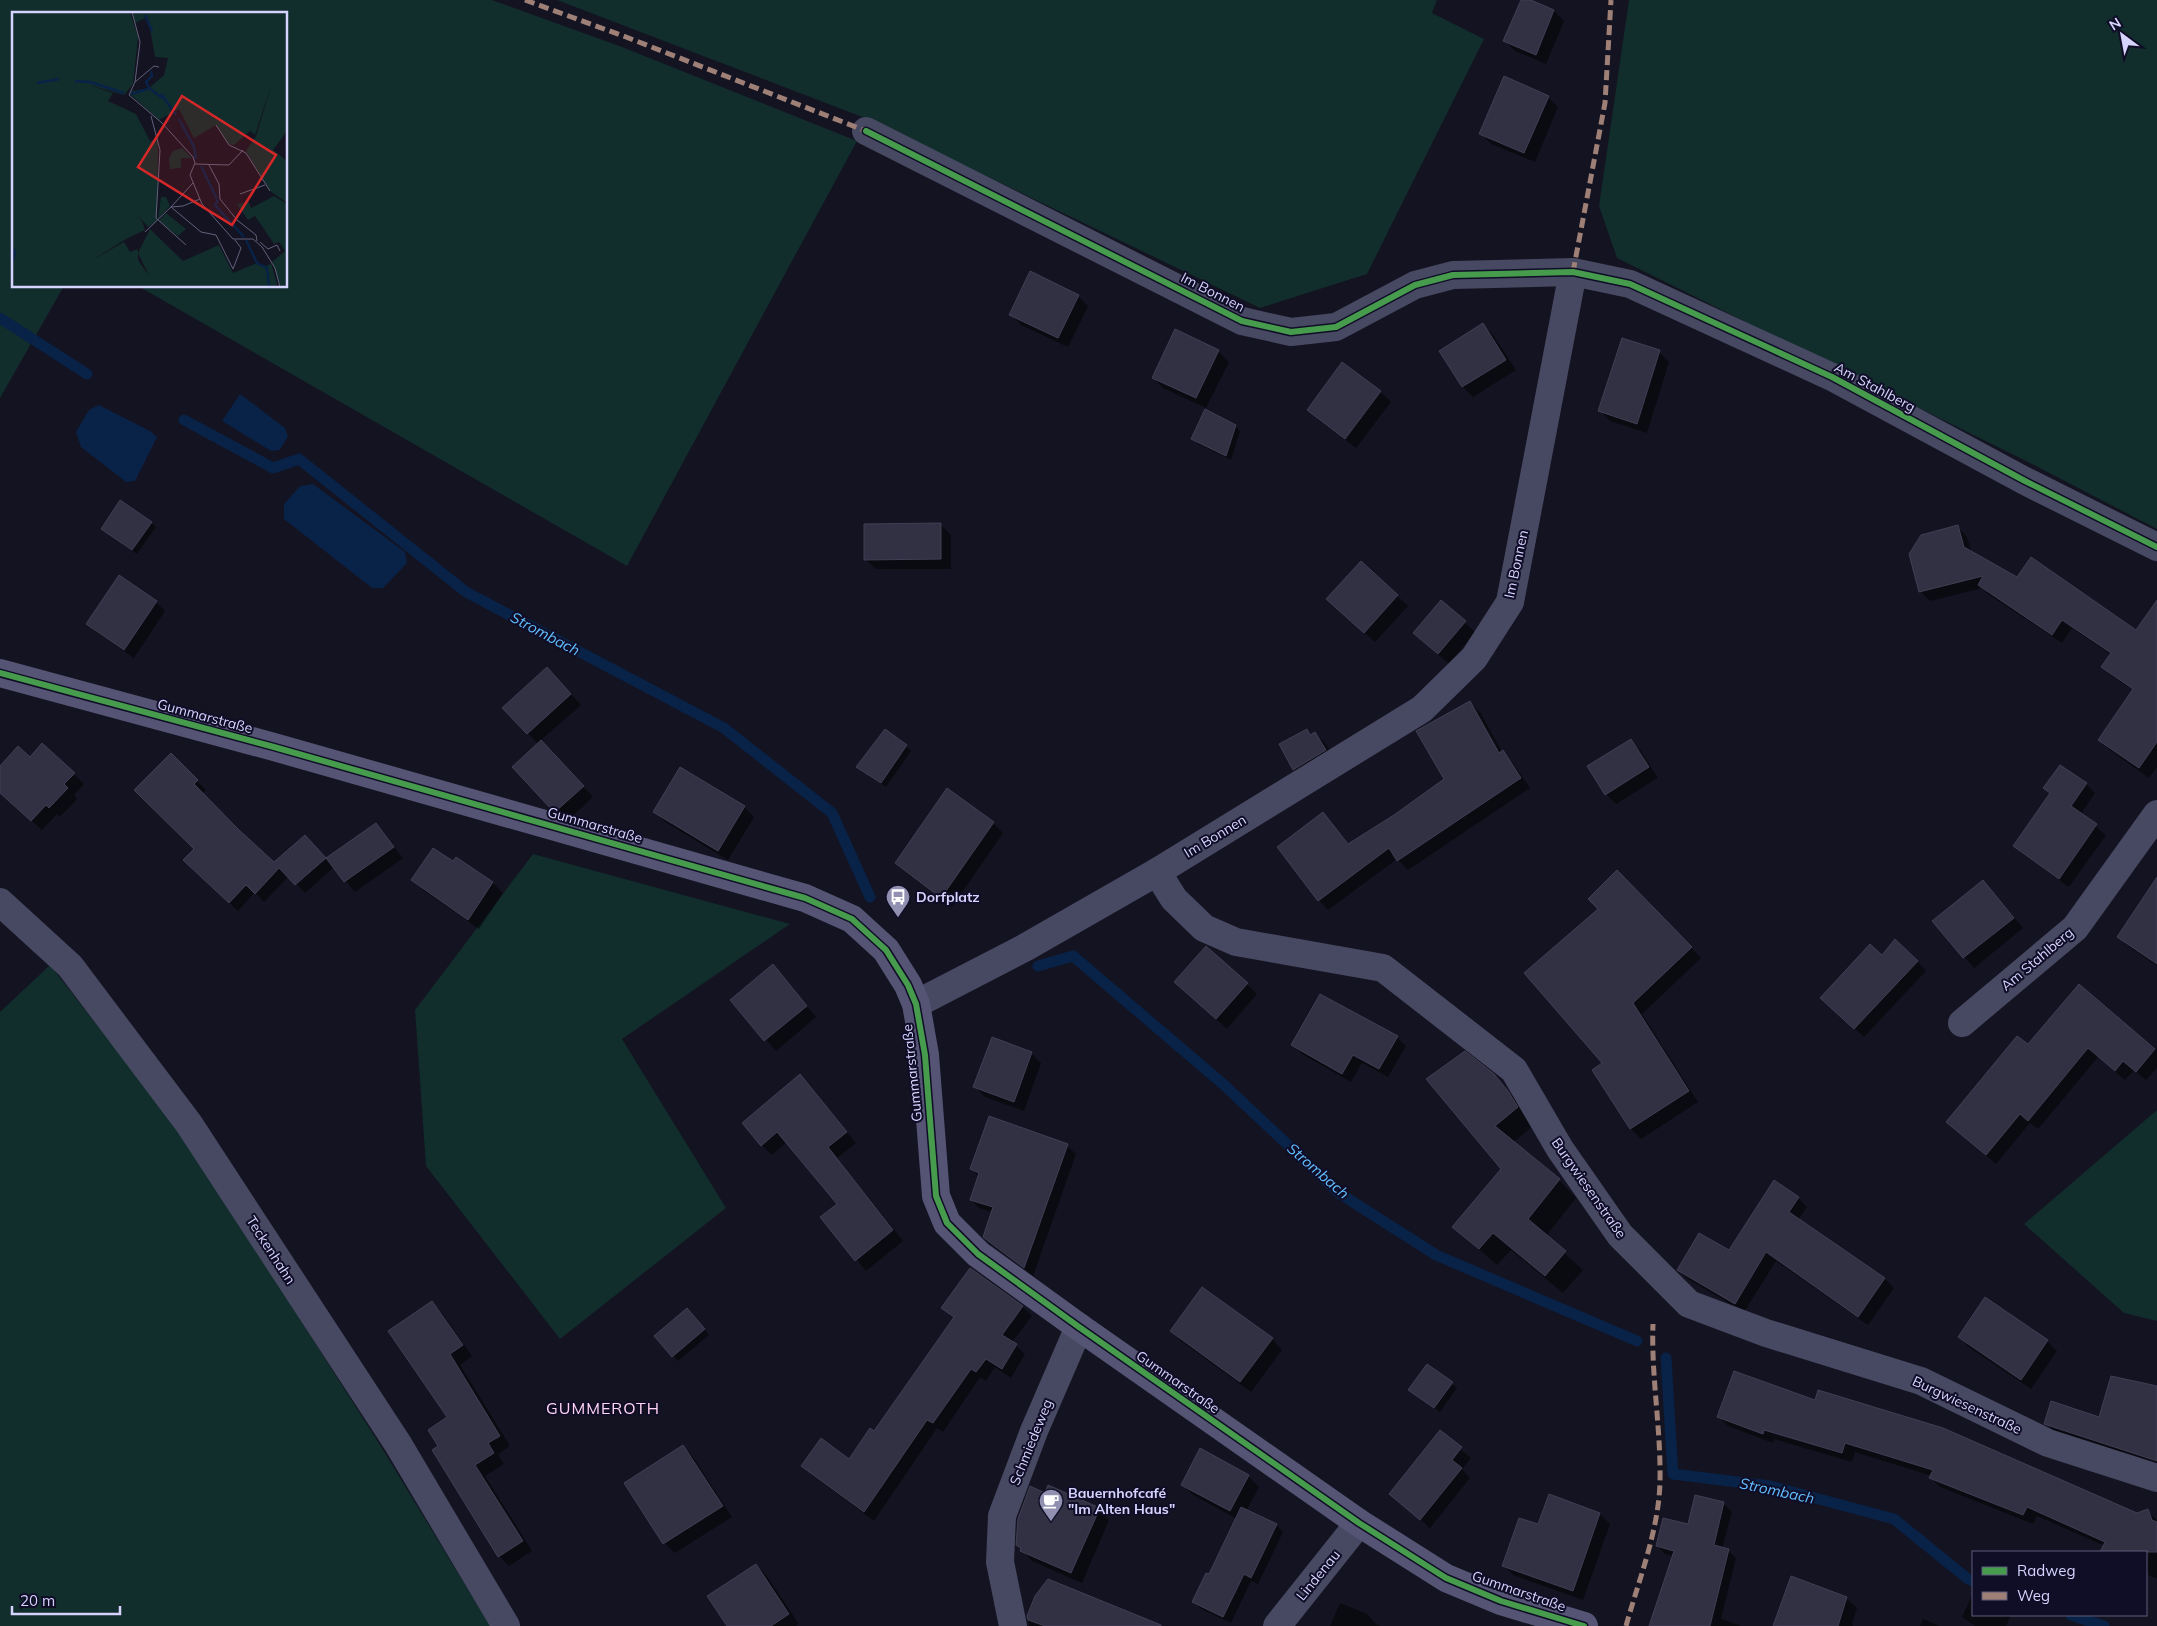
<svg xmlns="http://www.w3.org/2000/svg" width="2157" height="1626" font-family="Mulish,sans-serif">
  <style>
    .green { fill: #112d2c }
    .water { fill: #092247 }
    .shadow { fill: #0007 }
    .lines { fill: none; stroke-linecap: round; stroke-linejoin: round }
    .stream { stroke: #092247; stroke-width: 11 }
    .building { fill: #323143; stroke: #413e55 }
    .street { stroke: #474862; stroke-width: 28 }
    .secondary { stroke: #555474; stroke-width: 28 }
    .quiet { stroke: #9e8076; stroke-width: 5; stroke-dasharray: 10 5; stroke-linecap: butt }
    .cycleway-casing { stroke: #100d27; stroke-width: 9 }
    .cycleway { stroke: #469c4c; stroke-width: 6 }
    .labels { text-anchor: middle; stroke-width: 4; stroke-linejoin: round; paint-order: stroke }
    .street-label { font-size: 14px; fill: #d6d3ff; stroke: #100d27 }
    .poi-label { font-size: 14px; font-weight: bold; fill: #d6d3ff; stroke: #100d27; text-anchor: start }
    .water-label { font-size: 15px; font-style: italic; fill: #61beff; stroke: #100d27 }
    .quarter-label { font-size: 16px; letter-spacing: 1px; fill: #ffd5f2; stroke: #100d27 }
    .inset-river { fill: none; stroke: #092247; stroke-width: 2.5 }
    .inset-road { fill: none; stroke: #62607a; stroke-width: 1 }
    .view { fill: #d62828; fill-opacity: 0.15; stroke: #d62828; stroke-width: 2.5 }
    .inset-edge { fill: none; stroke: #d6d3ff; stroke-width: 2.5 }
  </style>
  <rect width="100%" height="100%" fill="#141321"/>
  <!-- green -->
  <g class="green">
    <path d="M0,0h492l130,47 235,94 -230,425 -489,-280h148v-272h-272v272h50l-64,112z"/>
    <path d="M557,0h880l-5,13 52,26 -117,235 -107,34 -390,-188z"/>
    <path d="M1629,0h528v529l-121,-63 -419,-208 -18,-52z"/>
    <path d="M533,854l257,70 -168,115 104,169 -166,131 -134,-173 -11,-156z"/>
    <path d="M50,965l130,166 202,317 108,178h-490v-614z"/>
    <path d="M2157,1110v211l-33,-8 -100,-89z"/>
  </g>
  <!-- water -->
  <g class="water">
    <path d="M240,394l45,34 3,8 -8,14 -9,1 -49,-30z"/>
    <path d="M99,405l51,26 7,6 -22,44 -9,1 -45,-35 -5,-15 13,-22z"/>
    <path d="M313,484l92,68 2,11 -24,25h-11l-88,-69v-15l16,-18z"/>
  </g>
  <!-- shadow -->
  <g class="shadow">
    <path d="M1522,0h6l26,11 10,10 -18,43 -31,-13 -10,-10z"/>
    <path d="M1548,97l10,10 -23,55 -44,-18 -10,-11z"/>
    <path d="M1078,296l10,10 -20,41 -47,-22 -10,-11z"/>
    <path d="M1483,324l10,11 23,35 -43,27 -10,-10 -22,-36z"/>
    <path d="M1218,351l11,11 -23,46 -43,-20 -10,-11z"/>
    <path d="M1659,352l10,10 -22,71 -37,-12 -10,-10z"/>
    <path d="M1343,364l38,28 10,10 -35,46 -37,-28 -10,-10z"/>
    <path d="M1236,426l4,5 -9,29 -33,-16 -5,-5z"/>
    <path d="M151,522l5,5 -19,27 -35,-25z"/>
    <path d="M941,525l10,10v34h-75l-11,-10z"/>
    <path d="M1958,527l9,10 5,16 46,26 118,52 21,-29v165l-8,11 -39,-28 -11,-10 35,-49 -22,-15 -9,-9 8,-12 -39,-27 -10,15 -73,-48 -7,-7 -52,13 -10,-10z"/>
    <path d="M1361,563l47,43 -33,36 -37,-33z"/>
    <path d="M156,602l9,9 -31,47 -37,-25 -9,-9z"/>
    <path d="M1441,602l34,30 -26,32 -35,-31z"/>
    <path d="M557,679l24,26 -41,36 53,56 -26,24 -14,-12 -15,-65 -34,-36z"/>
    <path d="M1470,703l10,9 22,40 10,10 18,26 -122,82 -11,-11 -69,51 -9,-10 4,-87 26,32 46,-29 51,-36z"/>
    <path d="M1306,731l5,5 4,-2 11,10 9,17 -30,18 -11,-10z"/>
    <path d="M1631,741l10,10 17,27 -42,26 -10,-10z"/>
    <path d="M906,746l5,5 -25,36 -23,-16z"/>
    <path d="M171,755l35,35 -4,4 37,38 35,31 40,-18 13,14 49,-34 27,33 -48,34 -21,-25 -29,26 -16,-17 -25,26 -9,-10 -17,19 -44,-42 2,-20z"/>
    <path d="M30,758l44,16 10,10 -10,11 3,4 -17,18 -3,-3 -15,16 -42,-38v-25z"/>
    <path d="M2086,784l9,9 -14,21 25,21 -37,52 -45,-32 -9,-9 36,-52 -6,-6z"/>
    <path d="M744,807l10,10 -26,43 -63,-38 -10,-11z"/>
    <path d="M993,823l10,10 -51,74 -45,-34 -11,-10z"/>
    <path d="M456,858l37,25 10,10 -24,36 -56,-39 -10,-10 40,-17z"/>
    <path d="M1617,872l84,86 -59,56 56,88 -57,37 -10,-10 -27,-65 -5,-155z"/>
    <path d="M1983,881l40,47 -49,40 -40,-47z"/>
    <path d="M2157,892v74l-29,-20 -9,-9z"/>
    <path d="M1917,961l9,10 -62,66 -32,-30z"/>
    <path d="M773,966l43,51 -40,34 -44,-51z"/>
    <path d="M1176,982l71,2 10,10 -30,35z"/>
    <path d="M2079,986l78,64v18l-11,12 -12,-10 -9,10 -27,-23 -60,72 -8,-6 -34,41 -49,-42 81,-76z"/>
    <path d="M1397,1037l9,9 -18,31 -26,-14 -11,19 -49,-28 -9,-9z"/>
    <path d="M1031,1053l10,10 -17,48 -39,-14 -10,-10z"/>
    <path d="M1493,1075l32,35 9,15 -21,18 46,37 17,18 -30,38 37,34 -20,23 -52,-43 -14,15 -43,-38 48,-58 -74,-90z"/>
    <path d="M800,1076l56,67 -19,15 66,83 -37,30 -44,-53 17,-13 -52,-63 -15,13 -10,-10z"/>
    <path d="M1067,1146l9,8 -43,122 -48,-39 8,-25 -13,-3 -9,-9 8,-23 -7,-8z"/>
    <path d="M1798,1198l9,9 -9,13 87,59 9,9 -26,37 -92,-64 -32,51 -56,-33 -10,-9 52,-19z"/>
    <path d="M970,1269l53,38 9,9 -20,26 13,12 -14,24 -16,-11 -9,14 -6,-4 -37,55 -6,-4 -63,93 -62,-46 -9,-9 46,-5 25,-28 81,-115 -12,-10z"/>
    <path d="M432,1303l10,10 30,43 -12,9 50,81 -12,8 6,10 -19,12 47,75 -23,15 -10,-10 -59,-110 9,-28z"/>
    <path d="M692,1314l17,21 -31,26 -22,-25z"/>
    <path d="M1171,1331l101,8 10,11 -31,42 -70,-51z"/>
    <path d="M1960,1337l87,4 10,10 -26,38 -61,-41z"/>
    <path d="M1427,1365l30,23 -17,24 -30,-22z"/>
    <path d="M1735,1372l402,143 10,-4 10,9v59l-11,-5v-22h-40l-3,-3 2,-3 -68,-30 -4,8 -93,-37 -9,-9 1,-2 -77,-24 -3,10 -78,-23 -1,4 -45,-17 -10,-10z"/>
    <path d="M2157,1390v76l-103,-34 -8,-9 54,-5z"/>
    <path d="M1440,1432l31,26 -9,11 8,9 -40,50 -39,-34z"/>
    <path d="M683,1447l10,10 39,60 -57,36 -11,-10 -38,-60z"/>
    <path d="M1201,1450l47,26 11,11 -13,24 30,14 7,7 -25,52 -7,-3 -20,42 -30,-14 -7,-8 16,-25 27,-57 -44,-24 -11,-11z"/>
    <path d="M1046,1495l53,14 10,11 -27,63 -50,-22 -14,-16z"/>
    <path d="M1696,1497l28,7 8,8 -10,37 6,1 8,8 -15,61 21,7h-92l24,-70 -9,-2 -8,-8 32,-20z"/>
    <path d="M1600,1514l10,10 -27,76 -70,-25 -10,-10z"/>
    <path d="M756,1565l10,10 33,49 -3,2h-67z"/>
    <path d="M1973,1593v22h38l-5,11h-31l-13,-9z"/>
    <path d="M1846,1598l11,10 -5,15 1,3h-79z"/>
    <path d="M1340,1603l27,11 9,10 5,2h-51z"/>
    <path d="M1028,1617l107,9h-106z"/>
    <path d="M1923,1619l17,7h-20z"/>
  </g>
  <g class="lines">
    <!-- stream -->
    <g class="stream">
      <path d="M0,318l87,56"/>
      <path d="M184,420l89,48 26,-9 167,133 258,136 108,85 38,84"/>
      <path d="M1038,966l35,-10 150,128 116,109 97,62 201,86"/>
      <path d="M1666,1358l7,116 97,12 124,33 74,60 5,2"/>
      <path d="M2071,1615l33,11"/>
    </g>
  </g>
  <!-- building -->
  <g class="building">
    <path d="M1521,0h10l23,10 -18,45 -33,-14z"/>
    <path d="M1504,76l45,20 -25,57 -45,-19z"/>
    <path d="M1030,271l49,24 -21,43 -49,-23z"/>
    <path d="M1483,323l23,37 -44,27 -23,-36z"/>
    <path d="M1175,329l44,21 -23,48 -44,-20z"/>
    <path d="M1622,338l38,12 -23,74 -39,-13z"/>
    <path d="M1342,362l39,29 -36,48 -38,-29z"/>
    <path d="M1205,409l31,16 -10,31 -35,-17z"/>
    <path d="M120,500l32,22 -20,28 -31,-21z"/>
    <path d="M941,523v36l-77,1v-36z"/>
    <path d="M1958,525l6,22 53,30 14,-20 105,73 21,-30v142l-18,26 -41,-28 35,-51 -32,-22 10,-14 -49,-33 -10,15 -74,-50 5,-9 -64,16 -10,-38 12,-19z"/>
    <path d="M1361,561l37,34 -34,38 -38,-34z"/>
    <path d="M119,575l38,26 -33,49 -38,-26z"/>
    <path d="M1441,600l25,21 -28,33 -25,-21z"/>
    <path d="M547,667l24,27 -44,40 -25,-26z"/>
    <path d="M1470,701l29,52 4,-3 18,28 -124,83 -8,-13 -71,53 -41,-54 46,-35 25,32 46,-29 50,-36 -28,-48z"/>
    <path d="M885,729l22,16 -26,38 -25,-16z"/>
    <path d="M1307,729l3,6 5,-3 11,18 -33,20 -14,-26z"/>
    <path d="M1631,739l18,28 -44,28 -18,-29z"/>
    <path d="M541,740l43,46 -28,25 -4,-1 -40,-43z"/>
    <path d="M42,743l33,30 -11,11 4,4 -19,20 -3,-3 -15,16 -31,-28v-27l18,-20 12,11z"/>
    <path d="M171,753l27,27 -4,4 44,45 36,33 31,-27 21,23 -31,27 -16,-17 -24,26 -9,-9 -17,18 -46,-43 11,-11 -60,-59z"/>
    <path d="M2060,765l27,18 -16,23 26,18 -38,55 -46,-33 37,-53 -7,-5z"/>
    <path d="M680,767l65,39 -27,45 -65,-39z"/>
    <path d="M947,788l47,34 -53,76 -46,-35z"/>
    <path d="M376,823l18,24 -50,35 -18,-24z"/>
    <path d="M433,848l20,13 3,-4 37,25 -25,38 -57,-40z"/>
    <path d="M1617,870l75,77 -59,56 56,88 -59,38 -38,-59 10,-7 -78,-90 74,-64 -10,-10z"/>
    <path d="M2157,877v87l-40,-27z"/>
    <path d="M1983,880l31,38 -51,40 -31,-37z"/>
    <path d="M1895,939l23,22 -64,68 -34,-31 50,-54 12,11z"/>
    <path d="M1206,946l42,37 -32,36 -42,-37z"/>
    <path d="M773,964l34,42 -43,35 -34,-41z"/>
    <path d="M2079,984l76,65 -19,23 -13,-11 -8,10 -27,-23 -60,73 -8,-7 -34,41 -40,-33 71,-86 11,8z"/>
    <path d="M1320,994l78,42 -19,33 -26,-14 -11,19 -51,-29z"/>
    <path d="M992,1037l40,15 -18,50 -41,-15z"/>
    <path d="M1465,1051l29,23 14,17 10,16 -23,19 65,53 -32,40 38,32 -21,25 -52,-43 -14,16 -27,-22 49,-58 -75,-90z"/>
    <path d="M800,1074l47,58 -19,15 65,83 -38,31 -35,-44 17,-13 -60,-72 -16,14 -19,-23z"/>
    <path d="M989,1116l79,28 -44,124 -41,-31 10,-30 -23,-7 9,-27 -9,-4z"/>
    <path d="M1774,1180l25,17 -10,15 96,66 -27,39 -92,-65 -31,52 -58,-34 22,-37 30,17z"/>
    <path d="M970,1268l53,38 -21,29 15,9 -15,25 -16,-10 -10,13 -5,-3 -38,54 -6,-3 -63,92 -63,-46 20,-28 28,21 21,-31 4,3 80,-114 -13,-9z"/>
    <path d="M1202,1287l71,51 -33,44 -70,-51z"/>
    <path d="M1985,1297l63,43 -27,40 -63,-43z"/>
    <path d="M432,1301l31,44 -13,9 50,82 -12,7 6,10 -19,12 48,76 -25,16 -66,-107 6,-4 -10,-16 19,-13 -59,-86z"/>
    <path d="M687,1308l18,21 -33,28 -18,-21z"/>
    <path d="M1427,1364l26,18 -19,26 -26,-18z"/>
    <path d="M1734,1371l81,29 3,-10 125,38 194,85 11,-4 4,11 5,2v30h-57l5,-10 -78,-35 -4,8 -94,-37 4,-8 -88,-27 -3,10 -78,-23 -1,4 -46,-17z"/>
    <path d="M2111,1376l46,10v75l-113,-37 7,-23 48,16z"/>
    <path d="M1440,1430l22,17 -10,13 10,8 -42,52 -31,-26z"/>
    <path d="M683,1445l40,61 -60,38 -39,-61z"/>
    <path d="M1200,1448l49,27 -19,36 -49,-26z"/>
    <path d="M1048,1485l52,23 -29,65 -51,-22 1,-3 -5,-3 2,-26 12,-33 15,7z"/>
    <path d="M1549,1494l51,19 -27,78 -71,-25 17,-48 19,6z"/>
    <path d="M1695,1495l29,7 -10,43 15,4 -19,77h-61l25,-75 -18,-5 7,-28 25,6z"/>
    <path d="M1241,1507l36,17 -26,54 -7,-4 -21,43 -31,-15 14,-29 3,1z"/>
    <path d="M756,1564l33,50 -18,12h-44l-20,-30z"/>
    <path d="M1791,1576l56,21 -9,29h-65z"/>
    <path d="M1048,1579l113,46v1h-116l-17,-6 -1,-4 8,-20z"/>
  </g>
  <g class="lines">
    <!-- street -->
    <g class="street">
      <path d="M866,131l376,190 49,11 45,-5 79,-42 38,-10 120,-3 57,12 202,93 193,104 132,66"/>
      <path d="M1157,872l17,27 30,29 32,14 147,26 131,102 46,79 60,86 69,69 77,29 155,48 127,62 109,35"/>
      <path d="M0,902l70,64 119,158 209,320 108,182"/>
      <path d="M916,1004l110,-57 131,-75 265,-163 52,-51 36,-56 63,-330"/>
      <path d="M1962,1023l113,-95 82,-114"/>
      <path d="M1013,1626l-13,-64 2,-46 32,-85 45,-104"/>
      <path d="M1277,1626l82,-103"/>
    </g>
    <!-- secondary -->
    <path class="secondary" d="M0,673l274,74 531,151 47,21 34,31 22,35 8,19 9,51 11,141 11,27 31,31 101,73 280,196 87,55 55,23 83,25"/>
    <!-- quiet -->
    <g class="quiet">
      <path d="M525,0l101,37 240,94"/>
      <path d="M1573,272l32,-169 6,-103"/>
      <path d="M1626,1626c13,-47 33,-96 34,-145 1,-53 -9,-105 -7,-157"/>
    </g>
    <defs>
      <g id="cycleway">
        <path d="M866,131l376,190 49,11 45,-5 79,-42 38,-10 120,-3 57,12 202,93 193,104 132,66"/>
        <path d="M0,673l274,74 531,151 47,21 34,31 22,35 8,19 9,51 11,141 11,27 31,31 101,73 280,196 87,55 55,23 83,25"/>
      </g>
    </defs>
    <!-- cycleway casing -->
    <use href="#cycleway" class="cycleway-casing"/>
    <!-- cycleway -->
    <use href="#cycleway" class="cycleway"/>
  </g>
  <!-- icons -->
  <defs>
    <symbol id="bus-pin" viewBox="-11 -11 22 30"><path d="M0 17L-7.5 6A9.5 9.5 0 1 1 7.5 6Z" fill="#9290b1" stroke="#100d27"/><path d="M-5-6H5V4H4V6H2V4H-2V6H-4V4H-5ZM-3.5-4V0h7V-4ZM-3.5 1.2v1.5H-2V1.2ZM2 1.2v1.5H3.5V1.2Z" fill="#fff"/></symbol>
    <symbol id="cafe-pin" viewBox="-11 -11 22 30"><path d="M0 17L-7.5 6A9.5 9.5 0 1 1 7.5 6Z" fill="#9290b1" stroke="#100d27"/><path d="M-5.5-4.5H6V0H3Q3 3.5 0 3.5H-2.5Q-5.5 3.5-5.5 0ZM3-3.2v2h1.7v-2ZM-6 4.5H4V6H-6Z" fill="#fff"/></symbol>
  </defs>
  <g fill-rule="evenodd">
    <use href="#bus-pin" x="884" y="883" width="28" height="38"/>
    <use href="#cafe-pin" x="1037" y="1487" width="28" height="38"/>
  </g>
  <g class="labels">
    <!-- street labels -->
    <g class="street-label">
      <text transform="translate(1213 292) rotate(27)" y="5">Im Bonnen</text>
      <text transform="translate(1875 387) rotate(28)" y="5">Am Stahlberg</text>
      <text transform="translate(1516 564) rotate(-78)" y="5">Im Bonnen</text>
      <text transform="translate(205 716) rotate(15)" y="5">Gummarstraße</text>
      <text transform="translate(595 825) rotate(16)" y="5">Gummarstraße</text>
      <text transform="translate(1215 836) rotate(-31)" y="5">Im Bonnen</text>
      <text transform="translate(2037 959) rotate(-40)" y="5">Am Stahlberg</text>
      <text transform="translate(912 1073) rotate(-96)" y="5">Gummarstraße</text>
      <text transform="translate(1589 1188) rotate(55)" y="5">Burgwiesenstraße</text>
      <text transform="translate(271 1250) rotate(57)" y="5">Teckenhahn</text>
      <text transform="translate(1178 1382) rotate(35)" y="5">Gummarstraße</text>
      <text transform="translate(1967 1405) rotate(25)" y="5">Burgwiesenstraße</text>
      <text transform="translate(1031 1442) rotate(-68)" y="5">Schmiedeweg</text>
      <text transform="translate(1318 1575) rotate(-51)" y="5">Lindenau</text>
      <text transform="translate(1519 1591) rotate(19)" y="5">Gummarstraße</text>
    </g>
    <!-- poi labels -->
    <g class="poi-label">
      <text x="916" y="902">Dorfplatz</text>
      <text x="1068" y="1498">Bauernhofcafé<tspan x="1068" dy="16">"Im Alten Haus"</tspan></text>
    </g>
    <!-- water labels -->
    <g class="water-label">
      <text transform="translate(545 634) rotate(28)" y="5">Strombach</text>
      <text transform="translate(1318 1171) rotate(41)" y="5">Strombach</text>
      <text transform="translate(1777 1491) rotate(12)" y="5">Strombach</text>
    </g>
    <!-- quarter labels -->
    <g class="quarter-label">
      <text x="603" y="1414">GUMMEROTH</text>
    </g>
  </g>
  <!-- overview -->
  <g transform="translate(12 12)">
    <rect width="275" height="275" fill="#141321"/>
    <path d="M0,0h118l8,25 -5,47 -9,11 -38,-11 27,9 -5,8 28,13 14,27 8,-2 -1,82 -9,6 -5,-6 -8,-5 7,5 3,9 -19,9 -35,22 33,-19 6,10 8,-3v11l11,16 -11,-23 12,-24 33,32 36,-16 14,28 24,-10 10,3 4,-3 7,24h-266zM121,0h154v119l-14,19 14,11v42l-17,-12 -24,-40 10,-15 16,-53 -17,52 -5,-4 -16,14 -5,-1 -32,-46 19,27 -22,13 -15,-29 -20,11 -29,-26 1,-3 17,-2 16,-14 4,-17 -13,-1 -7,-40 -13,6zM170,136l10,10h-11v10l-11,1 -1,-11 4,-7zM262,184l13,8v83h-6l-9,-25 13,-11 -6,-9 -5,2 -19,-28 -7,4 -11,-16 12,-2 2,6zM149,185h5l4,9 -12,13zM154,201l20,16 -8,7 -19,-15z" fill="#112d2c"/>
    <path class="inset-river" d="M133,3l7,16M139,59l1,5 -6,6 3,6 12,9 1,-2 14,20M63,69l15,1 34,11M25,71l22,-4M119,82l17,-5M167,107l15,28 2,12M189,154l16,33M206,188l-3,5 29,32M234,228l11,23 10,5 2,19M0,234l3,7 -3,9"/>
    <path class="inset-road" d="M120,0l8,30 -5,40 -6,13 33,28 31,34 2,6 -5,12 12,29 31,35h20l9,8 13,21 5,19M123,70l19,-16 5,1M139,104l9,34 -4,68 30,27M204,113l13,20 17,8 24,38M183,152l34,1 14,-15M197,153l10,19 1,15 17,21 19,15 1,6M181,171l-22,24 30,25 15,3 17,34 8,-21 -6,-8M228,182l25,-9M133,220l26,-25 12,-1 17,-7M248,230l8,7 9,-4 3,6"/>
    <path class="view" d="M170,84l94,59 -44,70 -94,-58z"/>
    <rect width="275" height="275" class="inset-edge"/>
  </g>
  <!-- legend -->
  <rect x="1972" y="1551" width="175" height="65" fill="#100d27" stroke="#5f5c7d"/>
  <rect x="1982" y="1567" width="25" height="8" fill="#469c4c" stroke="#5f5c7d"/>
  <text x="2017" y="1576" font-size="15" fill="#d6d3ff">Radweg</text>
  <rect x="1982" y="1592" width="25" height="8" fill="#9e8076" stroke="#5f5c7d"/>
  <text x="2017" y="1601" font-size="15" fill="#d6d3ff">Weg</text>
  <!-- north arrow -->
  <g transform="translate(2122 35) rotate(328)" stroke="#100d27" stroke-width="4" paint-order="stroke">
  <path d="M0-4L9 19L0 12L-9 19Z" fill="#d6d3ff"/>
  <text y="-8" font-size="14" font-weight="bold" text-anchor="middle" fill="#d6d3ff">N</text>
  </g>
  <!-- scale -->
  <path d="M12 1606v8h108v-8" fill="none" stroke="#d6d3ff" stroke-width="2.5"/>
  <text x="20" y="1606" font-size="15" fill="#d6d3ff" stroke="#100d27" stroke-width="4" paint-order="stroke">20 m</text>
</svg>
